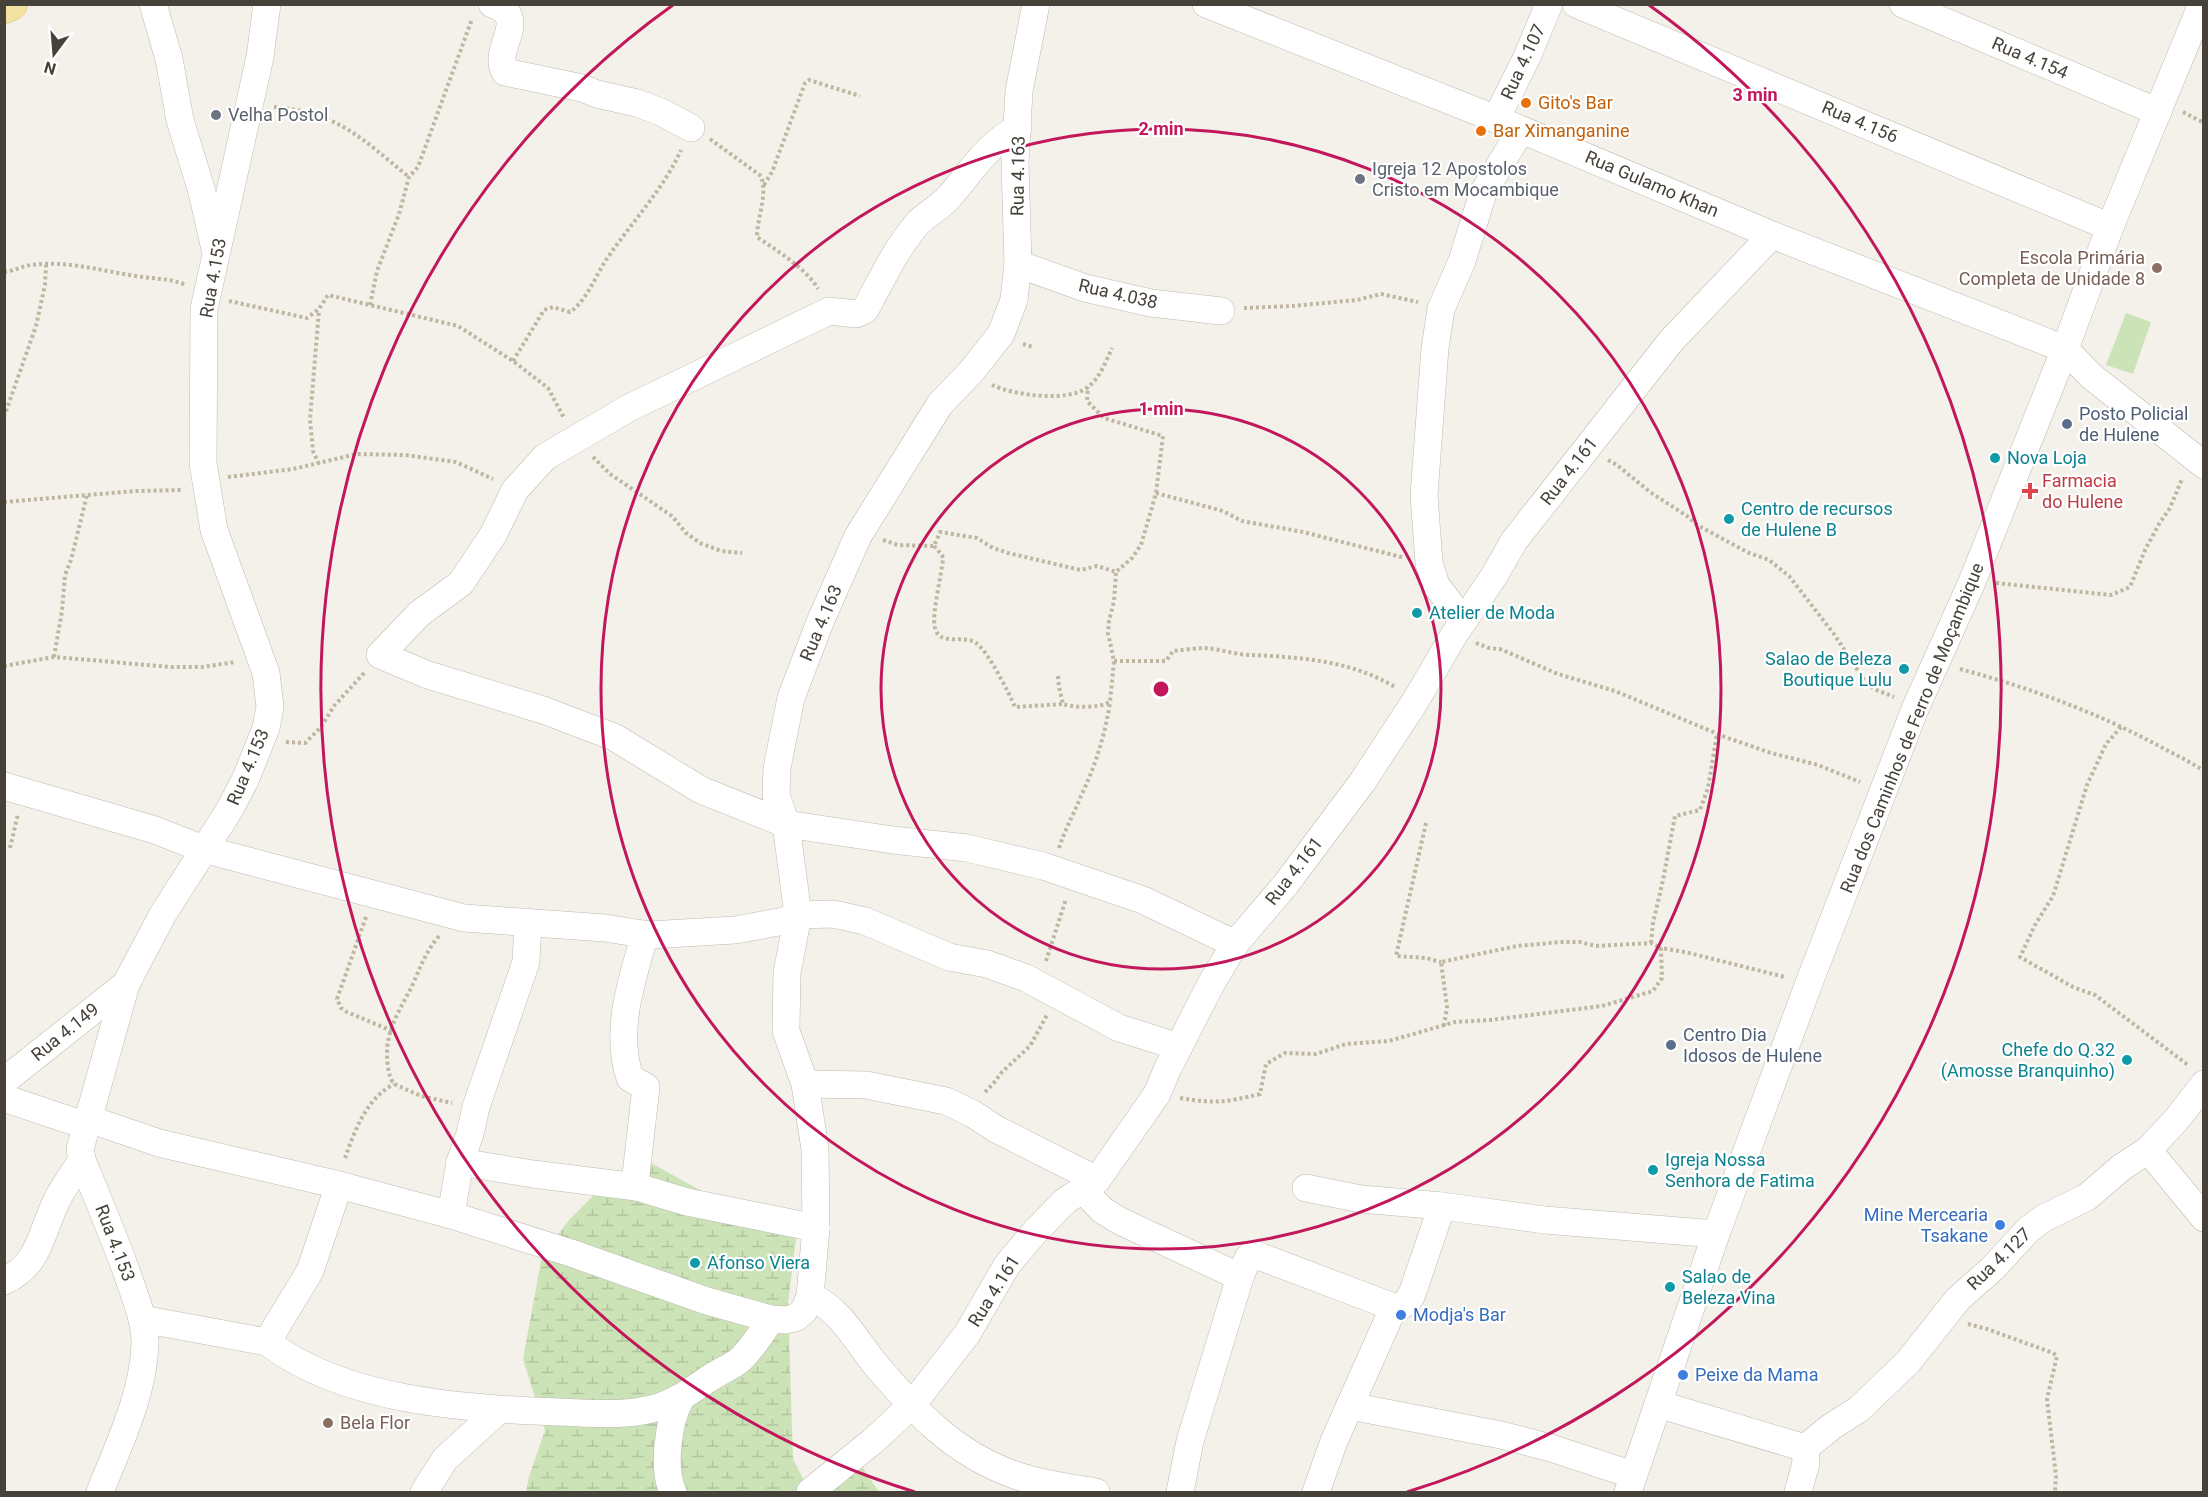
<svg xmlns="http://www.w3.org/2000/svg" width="2208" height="1497" font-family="Roboto,sans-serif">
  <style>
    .wetland { fill: url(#wetland-marsh) }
    .pitch { fill: #cce3b8 }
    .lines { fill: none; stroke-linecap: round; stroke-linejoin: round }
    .minor-casing { stroke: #bebaae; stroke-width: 28 }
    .major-casing { stroke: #d7c274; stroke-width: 34 }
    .path { stroke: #beb6a0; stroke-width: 4; stroke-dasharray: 3 3; stroke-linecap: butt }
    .minor { stroke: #fff; stroke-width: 27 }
    .major { stroke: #f3e3a3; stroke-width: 33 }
    .ring { fill: none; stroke: #c2185b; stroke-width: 3 }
    .food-dot { fill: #e8710a; stroke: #fff; stroke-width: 2 }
    .worship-dot { fill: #6b7280; stroke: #fff; stroke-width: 2 }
    .education-dot { fill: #8d6e63; stroke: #fff; stroke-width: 2 }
    .service-dot { fill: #5c6f8a; stroke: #fff; stroke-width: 2 }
    .culture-dot { fill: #0f9aa8; stroke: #fff; stroke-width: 2 }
    .health-dot { fill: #e0444e; stroke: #fff; stroke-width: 2 }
    .shop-dot { fill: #3f7fe0; stroke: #fff; stroke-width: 2 }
    .labels { text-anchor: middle; stroke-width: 4.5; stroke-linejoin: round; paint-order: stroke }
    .street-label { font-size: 18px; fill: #474239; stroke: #fff }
    .food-label { font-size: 18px; fill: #c56008; stroke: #fff; text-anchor: start }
    .worship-label { font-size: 18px; fill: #5b616d; stroke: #fff; text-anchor: start }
    .education-label { font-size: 18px; fill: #785e54; stroke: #fff; text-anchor: end }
    .service-label { font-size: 18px; fill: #4e5e75; stroke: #fff; text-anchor: start }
    .culture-label { font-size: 18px; fill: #0d838f; stroke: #fff; text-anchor: start }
    .health-label { font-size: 18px; fill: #be3a42; stroke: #fff; text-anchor: start }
    .shop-label { font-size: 18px; fill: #366cbe; stroke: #fff; text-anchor: start }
    .centre { fill: #c2185b; stroke: #fff; stroke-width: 3 }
    .ring-label { font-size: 18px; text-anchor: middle; font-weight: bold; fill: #c2185b; stroke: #fff; stroke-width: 4.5; stroke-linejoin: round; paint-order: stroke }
  </style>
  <defs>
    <pattern id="wetland-marsh" width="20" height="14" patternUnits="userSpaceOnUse" patternTransform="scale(1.5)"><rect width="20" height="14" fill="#cce3b8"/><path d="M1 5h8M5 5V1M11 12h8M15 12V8" fill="none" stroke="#b1c49f"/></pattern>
  </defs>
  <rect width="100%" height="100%" fill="#f3f1ea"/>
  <!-- wetland -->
  <g class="wetland">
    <path d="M651,1163l85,47 61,22 -9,71 5,156 17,33h-284l3,-15 16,-47 -22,-71 19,-103 27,-36 35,-35z"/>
    <path d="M859,1462l20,30h-53z"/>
  </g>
  <!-- pitch -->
  <path class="pitch" d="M2126,313l25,9 -18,52 -27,-9z"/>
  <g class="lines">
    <defs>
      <g id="minor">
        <path d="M153,4l16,55 11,61 22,72 13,57"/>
        <path d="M492,4c40,14 -1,44 13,68l77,16 15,6 40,9 24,9 30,16"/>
        <path d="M1206,4l290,115 276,116 293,114 26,27 113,89"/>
        <path d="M1576,4l534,223"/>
        <path d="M1903,4l255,108"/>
        <path d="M1496,119l31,-62 22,-53"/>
        <path d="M1018,128c-30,16 -47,43 -68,68 -10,12 -23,17 -32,27 -22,25 -37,58 -53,87l-9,4 -27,-3 -200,97 -84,49 -30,33 -22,45 -32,48 -42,31 -39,41 48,20 115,35 71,27 87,53 85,34 107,16 74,8 76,18 100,34 92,44"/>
        <path d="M1018,264l67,24 66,15 70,8"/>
        <path d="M1463,621l-27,-36 -7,-22 -5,-68 11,-147 6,-39 21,-48 21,-68 38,-63"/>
        <path d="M4,786l151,44 48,19 261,69 141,10 44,7 86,-5 49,-9 14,-6 35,-1 32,7 84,36 38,7 39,14 93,50 60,19"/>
        <path d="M4,1081l122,-97"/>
        <path d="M805,1084l61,1 80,16 27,13 23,15 101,51"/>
        <path d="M4,1098l83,28"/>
        <path d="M89,1119l70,24 180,42 112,30 120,38 136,48 64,18 14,1 10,-2 9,-7 6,-15 6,-68 -1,-79 -10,-65 -19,-53 1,-58 11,-58 -12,-91 -10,-29 1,-27 14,-70 29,-76 38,-86 82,-132 30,-31 31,-39 13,-34 4,-36 -3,-101 4,-72 17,-87"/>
        <path d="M2148,1150l56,68"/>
        <path d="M460,1162l73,12 104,13 50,15 129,26"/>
        <path d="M637,1187l-1,-12 10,-88 -16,-9c-16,-48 2,-98 15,-144"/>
        <path d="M1306,1188l55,11 81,7 103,14 171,14"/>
        <path d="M1082,1189l20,21 18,11 120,56"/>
        <path d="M451,1215l9,-53 10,-28 6,-27 50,-145 2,-40"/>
        <path d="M4,1281c38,-17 37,-52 55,-85 7,-12 15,-24 23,-36"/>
        <path d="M810,1296c30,13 45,43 65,68 40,47 77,88 137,110 27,10 56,13 84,18"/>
        <path d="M142,1319l125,23c76,59 199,67 292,70 33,1 67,5 100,-5 19,-6 34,-18 51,-29 10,-7 22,-11 31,-19 12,-12 21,-26 30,-40"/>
        <path d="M267,1342l43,-71 29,-86"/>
        <path d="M1658,1404l147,44"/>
        <path d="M1350,1406l151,29 50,13 82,27"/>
        <path d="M1805,1448l26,-21 28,-18 49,-47 50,-63 34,-30 37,-40 15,-11 43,-21 35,-30 26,-17 29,-31 27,-35"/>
        <path d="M100,1492c18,-46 44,-98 45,-149 0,-23 -10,-46 -17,-67 -14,-39 -30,-77 -46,-116l-2,-11 46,-165 37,-70 67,-105 16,-31 20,-50 4,-21 -4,-34 -52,-143 -11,-67 1,-154 56,-252 7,-53"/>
        <path d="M424,1492l21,-33 54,-49"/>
        <path d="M673,1492c-11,-23 -5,-71 8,-94"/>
        <path d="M810,1492l63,-51 39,-36 55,-71 40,-69 27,-32 31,-32 32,-21 60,-86 10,-24 45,-88 23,-38 51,-60 77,-103 53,-81 38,-65 40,-59 20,-35 157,-200 101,-106"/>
        <path d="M1180,1492l10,-51 50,-164 8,-19 3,-3h5l140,53"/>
        <path d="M1316,1492l18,-51 58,-130 15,-9 5,-8 30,-88"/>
        <path d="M1628,1492l88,-258 93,-251 106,-274 57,-127 93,-233 45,-122 92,-223"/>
        <path d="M1798,1492l8,-29 -1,-15"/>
      </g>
      <path id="major" d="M4,7l7,-3"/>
    </defs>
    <!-- minor casing -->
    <use href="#minor" class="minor-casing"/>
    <!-- major casing -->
    <use href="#major" class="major-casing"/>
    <!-- path -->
    <g class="path">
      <path d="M274,107c64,5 88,32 135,70"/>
      <path d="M2183,112l21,11"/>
      <path d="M710,139l51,37c7,20 -4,41 -4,61 19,13 50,32 61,52"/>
      <path d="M764,185l8,-13 33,-89 4,-3 51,16"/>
      <path d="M4,272c10,-1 18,-6 27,-7 36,-5 70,6 105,11 17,3 33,2 50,9"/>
      <path d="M229,301l78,17 12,-9 9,-14 130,31 55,35 35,27 16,30"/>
      <path d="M370,305l7,-34 22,-57 10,-37 9,-10 54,-148"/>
      <path d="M1244,308l48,-2 65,-6 24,-6 37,8"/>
      <path d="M1023,344l10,3"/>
      <path d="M513,361l31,-51 9,-3 17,5c17,-12 25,-35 36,-52 25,-37 57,-70 75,-110"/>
      <path d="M992,385c21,10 76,18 96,2 12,-9 18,-26 24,-39"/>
      <path d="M4,417l32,-91 9,-41 1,-20"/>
      <path d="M593,457l17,17 62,42 14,17 14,10 21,8 21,2"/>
      <path d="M1608,460l9,5 33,27 37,24 10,9 52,28 20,7 20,16 45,58 30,46 10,9 20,8"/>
      <path d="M319,464l-6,-13 -3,-32 9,-109"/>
      <path d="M228,477l65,-8 64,-15 48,1 51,7 37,17"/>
      <path d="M1156,493l67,18 19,10 61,11 102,26"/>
      <path d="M4,502l133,-11 45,-1"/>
      <path d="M883,540l15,5 36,1 6,-14 37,6 16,10 15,5 64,15 9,2 16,-4 19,6 16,-14 9,-13 15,-52 7,-57 -59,-18 -17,-17 1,-14"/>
      <path d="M934,546l8,9 1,3c-1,16 -12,58 -8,70 5,19 29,6 41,15 12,8 33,50 39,64l48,-3"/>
      <path d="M1996,583l115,12 19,-8 15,-37 14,-26 11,-16 12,-29"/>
      <path d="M1476,643l13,5 11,1 58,25 57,17 110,46 46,16 47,12 42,17"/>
      <path d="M54,657l8,-46 3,-36 6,-15 16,-65"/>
      <path d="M1114,661h52l7,-10c10,-1 22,-3 32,-3 16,1 31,7 46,7 50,2 101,6 144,32"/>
      <path d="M4,666l50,-9 117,10h31l34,-5"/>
      <path d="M1960,669c70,19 136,43 199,77 15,8 30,15 45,25"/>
      <path d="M1058,676l1,11 4,17c12,4 37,4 47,-2l4,-41 -6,-28 1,-12 5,-20 2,-29"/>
      <path d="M2121,727l-15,17 -19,41 -34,111 -18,29 -15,32 53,30 22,8 93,70"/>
      <path d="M286,742l19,1 16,-16 13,-21 31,-34"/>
      <path d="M1426,823l-30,133 30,2 15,4"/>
      <path d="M10,848l8,-34"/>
      <path d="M1059,848c6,-19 15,-34 22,-52 14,-29 24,-61 29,-93"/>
      <path d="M366,917l-29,82 4,9 6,4 45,19"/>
      <path d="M439,936c-13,15 -19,32 -27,50 -9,18 -21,36 -24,56 -2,11 -1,34 6,42l27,12 31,7"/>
      <path d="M1651,943l2,-20 10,-43 12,-64 25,-6 8,-22 9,-54"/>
      <path d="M1046,961l20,-62"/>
      <path d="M1444,1026l3,-19 -6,-45 76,-16 44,-4h19l16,4 55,-3 10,5"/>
      <path d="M985,1092l8,-8 9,-12 28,-26 17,-31"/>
      <path d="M1180,1098c35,6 46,4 80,-4l6,-30 19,-11 31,1 30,-10 43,-3 66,-19 35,-2 112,-14 51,-15 9,-13 -1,-30 24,4 100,25"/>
      <path d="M345,1158c10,-28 21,-59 49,-74"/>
      <path d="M1968,1324l19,5 66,24 4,3 -10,43 9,77 -1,16"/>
    </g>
    <!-- minor -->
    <use href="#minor" class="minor"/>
    <!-- major -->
    <use href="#major" class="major"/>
  </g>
  <!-- distance rings -->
  <g class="ring">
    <circle cx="1161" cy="689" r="280"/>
    <circle cx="1161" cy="689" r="560"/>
    <path d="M915 1492A840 840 0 0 1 673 5M1649 5A840 840 0 0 1 1407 1492"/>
  </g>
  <!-- markers -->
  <g class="food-dot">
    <circle cx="1526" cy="103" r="6"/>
    <circle cx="1481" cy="131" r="6"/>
  </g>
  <g class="worship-dot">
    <circle cx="216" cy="115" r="6"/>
    <circle cx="1360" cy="179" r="6"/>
  </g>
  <g class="education-dot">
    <circle cx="2157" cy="268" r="6"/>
    <circle cx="328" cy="1423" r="6"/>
  </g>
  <g class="service-dot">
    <circle cx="2067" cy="424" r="6"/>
    <circle cx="1671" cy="1045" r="6"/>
  </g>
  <g class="culture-dot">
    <circle cx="1995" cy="458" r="6"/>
    <circle cx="1729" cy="519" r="6"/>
    <circle cx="1417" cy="613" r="6"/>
    <circle cx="1904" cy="669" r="6"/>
    <circle cx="2127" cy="1060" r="6"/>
    <circle cx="1653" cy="1170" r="6"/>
    <circle cx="695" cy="1263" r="6"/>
    <circle cx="1670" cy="1287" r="6"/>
  </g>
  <path class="health-dot" d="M2027 482h6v6h6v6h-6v6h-6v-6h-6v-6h6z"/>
  <g class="shop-dot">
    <circle cx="2000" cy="1225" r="6"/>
    <circle cx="1401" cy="1315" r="6"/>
    <circle cx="1683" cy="1375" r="6"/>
  </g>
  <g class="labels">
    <!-- street labels -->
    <g class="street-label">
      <text transform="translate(2030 58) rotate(23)" y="6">Rua 4.154</text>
      <text transform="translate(1523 62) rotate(-65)" y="6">Rua 4.107</text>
      <text transform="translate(1860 122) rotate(23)" y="6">Rua 4.156</text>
      <text transform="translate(1018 176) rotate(-89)" y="6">Rua 4.163</text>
      <text transform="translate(1652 184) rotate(23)" y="6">Rua Gulamo Khan</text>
      <text transform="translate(213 278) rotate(-80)" y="6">Rua 4.153</text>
      <text transform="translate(1118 294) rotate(13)" y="6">Rua 4.038</text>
      <text transform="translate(1569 471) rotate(-52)" y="6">Rua 4.161</text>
      <text transform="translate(821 623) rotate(-67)" y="6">Rua 4.163</text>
      <text transform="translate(1912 728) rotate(-68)" y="6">Rua dos Caminhos de Ferro de Moçambique</text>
      <text transform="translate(248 767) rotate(-67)" y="6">Rua 4.153</text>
      <text transform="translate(1294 871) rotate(-52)" y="6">Rua 4.161</text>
      <text transform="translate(65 1032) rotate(-39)" y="6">Rua 4.149</text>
      <text transform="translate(115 1243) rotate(69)" y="6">Rua 4.153</text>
      <text transform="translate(1999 1259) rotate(-44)" y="6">Rua 4.127</text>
      <text transform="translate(994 1291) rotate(-58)" y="6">Rua 4.161</text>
    </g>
    <!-- food labels -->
    <g class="food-label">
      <text x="1538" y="109">Gito's Bar</text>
      <text x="1493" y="137">Bar Ximanganine</text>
    </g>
    <!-- worship labels -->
    <g class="worship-label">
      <text x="228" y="121">Velha Postol</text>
      <text x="1372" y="175">Igreja 12 Apostolos<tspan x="1372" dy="21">Cristo em Mocambique</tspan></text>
    </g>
    <!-- education labels -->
    <g class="education-label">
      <text x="2145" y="264">Escola Primária<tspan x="2145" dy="21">Completa de Unidade 8</tspan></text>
      <text x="340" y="1429" text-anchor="start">Bela Flor</text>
    </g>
    <!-- service labels -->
    <g class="service-label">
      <text x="2079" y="420">Posto Policial<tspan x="2079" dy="21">de Hulene</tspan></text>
      <text x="1683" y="1041">Centro Dia<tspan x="1683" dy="21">Idosos de Hulene</tspan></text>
    </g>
    <!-- culture labels -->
    <g class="culture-label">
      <text x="2007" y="464">Nova Loja</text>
      <text x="1741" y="515">Centro de recursos<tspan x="1741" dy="21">de Hulene B</tspan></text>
      <text x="1429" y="619">Atelier de Moda</text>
      <text x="1892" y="665" text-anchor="end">Salao de Beleza<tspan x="1892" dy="21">Boutique Lulu</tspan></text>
      <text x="2115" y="1056" text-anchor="end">Chefe do Q.32<tspan x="2115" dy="21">(Amosse Branquinho)</tspan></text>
      <text x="1665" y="1166">Igreja Nossa<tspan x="1665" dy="21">Senhora de Fatima</tspan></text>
      <text x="707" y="1269">Afonso Viera</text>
      <text x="1682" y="1283">Salao de<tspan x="1682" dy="21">Beleza Vina</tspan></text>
    </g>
    <!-- health labels -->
    <g class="health-label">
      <text x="2042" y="487">Farmacia<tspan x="2042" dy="21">do Hulene</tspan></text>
    </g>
    <!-- shop labels -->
    <g class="shop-label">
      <text x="1988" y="1221" text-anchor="end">Mine Mercearia<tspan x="1988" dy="21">Tsakane</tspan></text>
      <text x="1413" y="1321">Modja's Bar</text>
      <text x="1695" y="1381">Peixe da Mama</text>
    </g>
  </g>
  <circle cx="1161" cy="689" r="9" class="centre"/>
  <g class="ring-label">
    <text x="1755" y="101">3 min</text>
    <text x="1161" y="135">2 min</text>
    <text x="1161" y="415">1 min</text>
  </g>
  <!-- border -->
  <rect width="2208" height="1497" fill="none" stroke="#474239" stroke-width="12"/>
  <!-- north arrow -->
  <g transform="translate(54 54) rotate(196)" stroke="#ffffff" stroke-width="4.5" paint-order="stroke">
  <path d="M0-4.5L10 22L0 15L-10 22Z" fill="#474239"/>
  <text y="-9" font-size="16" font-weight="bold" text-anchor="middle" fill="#474239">N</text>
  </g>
</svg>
